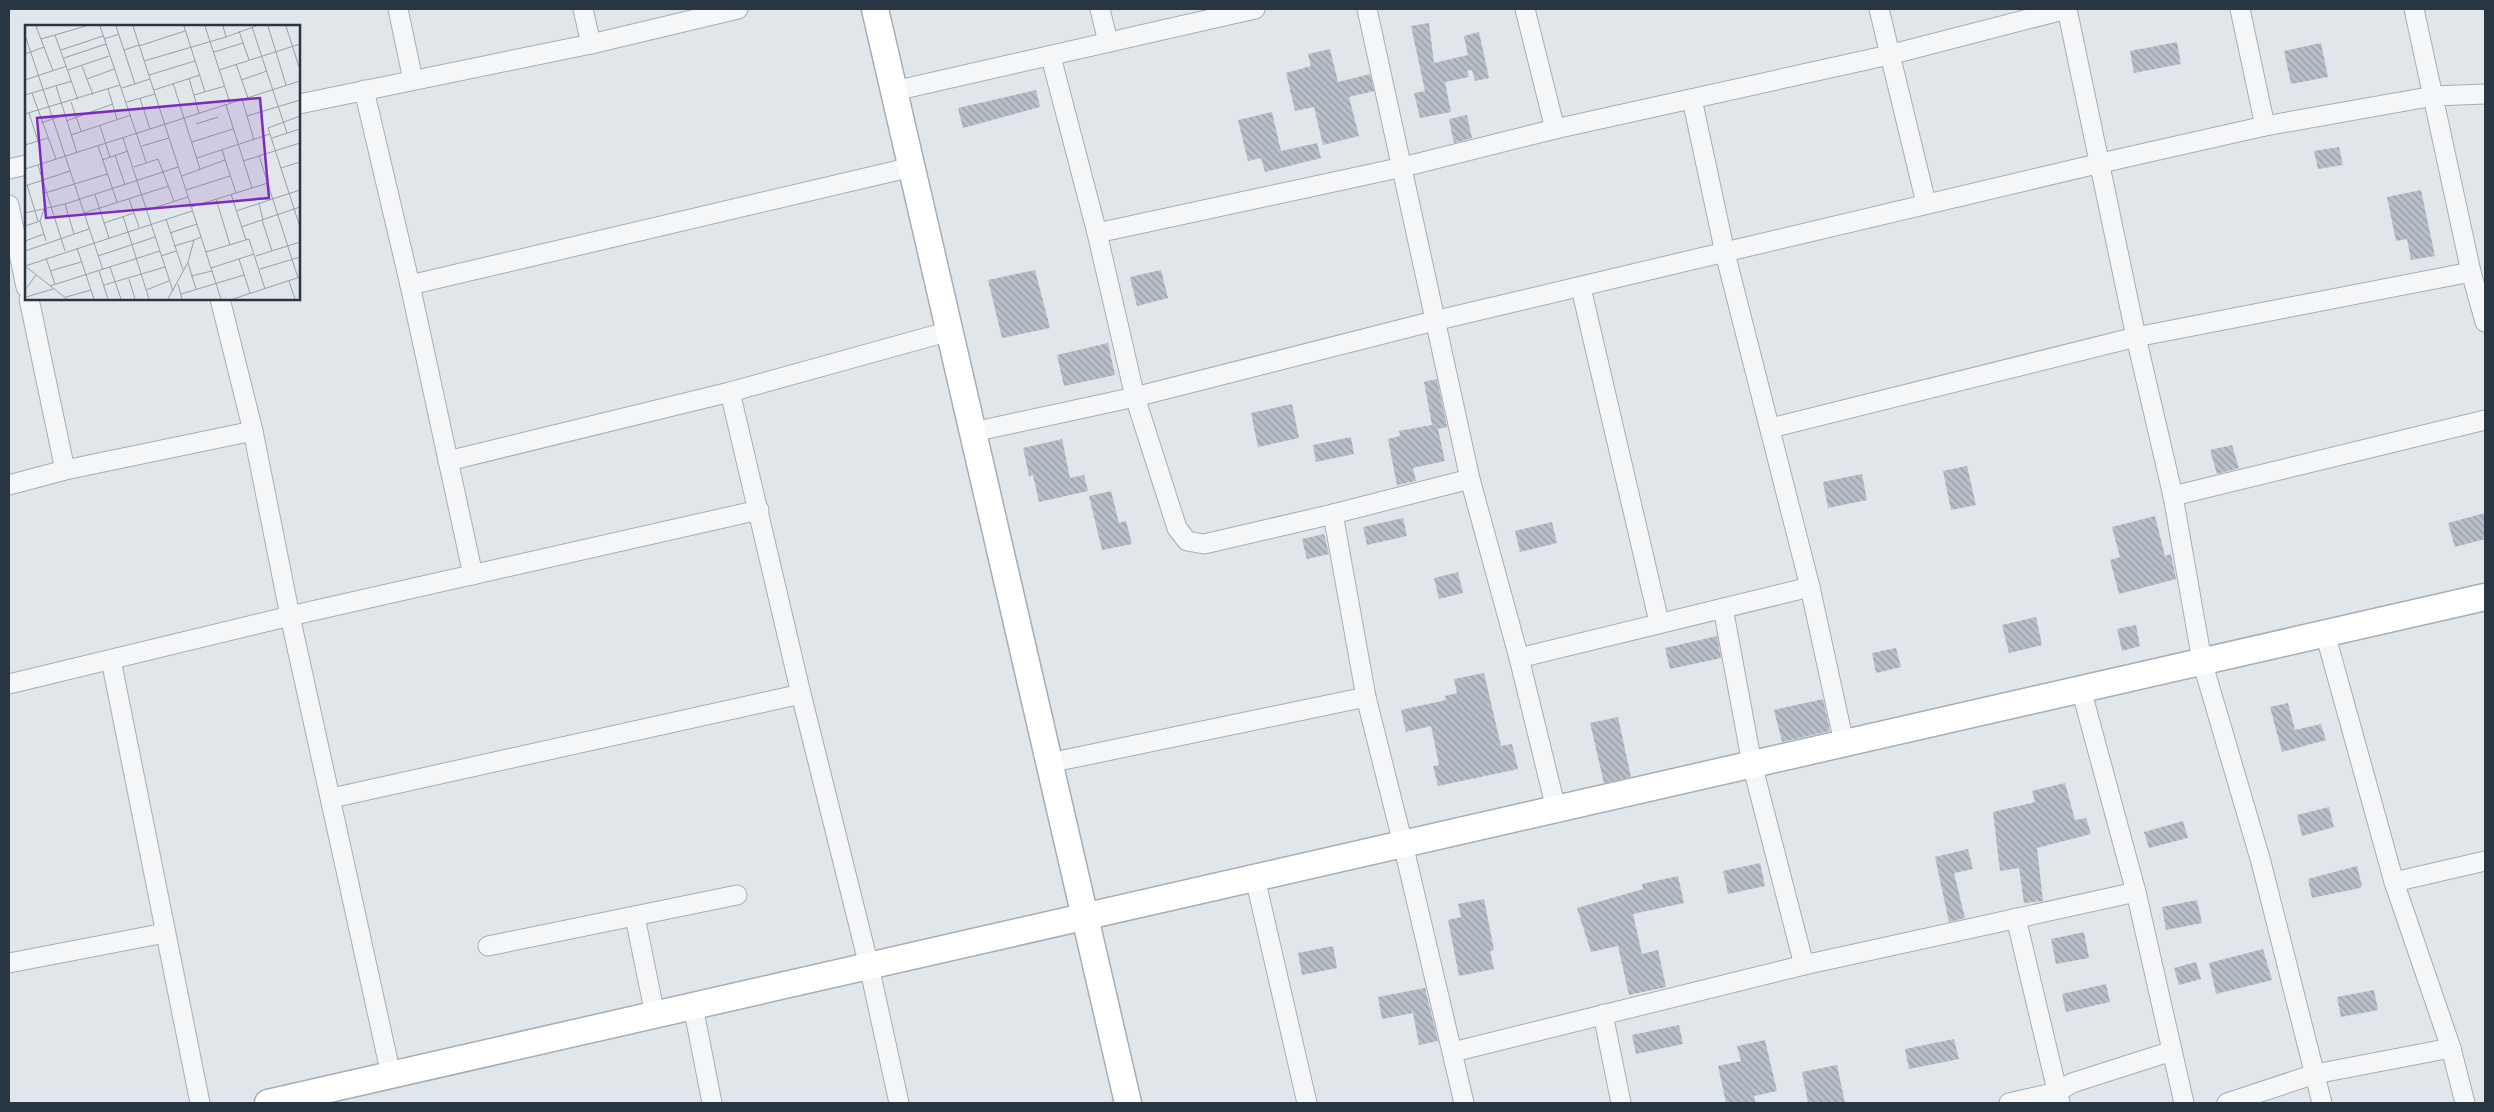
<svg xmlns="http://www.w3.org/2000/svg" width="2494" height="1112" font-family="'Source Sans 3',sans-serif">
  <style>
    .building { fill: url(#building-back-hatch) }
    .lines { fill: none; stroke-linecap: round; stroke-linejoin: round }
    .street-casing { stroke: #a6adb5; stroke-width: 21 }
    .secondary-casing { stroke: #a6adb5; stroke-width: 29 }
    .street { stroke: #f4f6f8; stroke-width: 19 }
    .secondary { stroke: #fff; stroke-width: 26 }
    .inset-road { fill: none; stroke: #979fa7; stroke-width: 1 }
    .view { fill: #7b2cbf; fill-opacity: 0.15; stroke: #7b2cbf; stroke-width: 2.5 }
    .inset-edge { fill: none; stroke: #283543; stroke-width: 2.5 }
  </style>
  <defs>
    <pattern id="building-back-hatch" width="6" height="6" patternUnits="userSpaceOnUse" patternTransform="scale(1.25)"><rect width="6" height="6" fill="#b8bfc8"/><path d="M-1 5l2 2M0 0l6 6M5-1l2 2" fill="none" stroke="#969ca4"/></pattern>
  </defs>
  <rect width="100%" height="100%" fill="#e1e6ea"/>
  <!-- building -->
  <g class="building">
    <path d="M1429,23l5,40 34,-8 -4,-19 15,-4 10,46 -14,3 -3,-11 -5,1 2,6 -24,5 6,30 -31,6 -6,-25 11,-2 -14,-65z"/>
    <path d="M2177,42l4,22 -47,9 -4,-22z"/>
    <path d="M2321,43l7,34 -37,7 -7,-33z"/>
    <path d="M1330,49l8,33 32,-8 4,17 -25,6 10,39 -36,9 -9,-38 -19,4 -9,-38 25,-7 -3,-12z"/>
    <path d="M1036,90l4,17 -77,21 -5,-20z"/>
    <path d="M1272,112l9,39 36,-8 4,15 -56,14 -4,-14 -13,3 -10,-41z"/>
    <path d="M1467,115l5,23 -18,5 -5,-24z"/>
    <path d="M2339,147l4,18 -25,4 -4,-18z"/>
    <path d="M2421,190l14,66 -24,4 -4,-21 -11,2 -9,-44z"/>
    <path d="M1035,270l15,58 -48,10 -14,-58z"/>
    <path d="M1161,270l7,28 -31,8 -7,-29z"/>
    <path d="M1108,343l7,32 -51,11 -7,-31z"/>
    <path d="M1437,379l10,48 -9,2 7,32 -32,7 3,13 -19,4 -9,-46 12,-3 -1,-5 33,-6 -8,-43z"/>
    <path d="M1292,404l7,34 -41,9 -7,-34z"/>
    <path d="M1351,437l3,17 -38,8 -3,-17z"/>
    <path d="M1062,439l8,39 14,-3 4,16 -49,11 -6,-27 -4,1 -6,-28z"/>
    <path d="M2232,445l7,23 -22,6 -7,-24z"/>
    <path d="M1967,466l9,39 -25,5 -8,-39z"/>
    <path d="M1862,474l5,26 -39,8 -5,-26z"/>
    <path d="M1111,491l8,32 7,-2 6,23 -30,6 -13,-54z"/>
    <path d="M2485,513v26l-30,8 -7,-24z"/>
    <path d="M2155,516l10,40 6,-2 5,25 -57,15 -9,-34 10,-3 -8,-30z"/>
    <path d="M1403,518l4,18 -40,9 -4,-18z"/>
    <path d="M1552,522l5,21 -37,9 -5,-21z"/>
    <path d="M1324,534l5,20 -22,5 -5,-20z"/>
    <path d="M1458,572l5,21 -24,6 -5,-21z"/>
    <path d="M2036,617l6,28 -33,8 -7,-28z"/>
    <path d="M2136,625l4,21 -18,5 -5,-22z"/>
    <path d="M1717,636l4,22 -51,11 -5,-21z"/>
    <path d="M1896,648l5,19 -25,6 -4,-20z"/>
    <path d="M1484,673l17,73 11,-2 6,25 -80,17 -5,-20 6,-1 -8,-39 -25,6 -5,-22 45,-10 -1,-4 12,-3 -3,-14z"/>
    <path d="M1823,699l7,32 -48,11 -8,-32z"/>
    <path d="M2288,703l7,27 26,-6 5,16 -44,12 -12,-45z"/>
    <path d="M1618,717l13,60 -27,6 -14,-60z"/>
    <path d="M2065,783l10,37 11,-2 5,16 -54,14 6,53 -19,2 -5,-35 -19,3 -7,-59 42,-10 -3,-11z"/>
    <path d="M2329,807l5,20 -32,9 -5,-21z"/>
    <path d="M2183,821l5,17 -39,10 -5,-16z"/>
    <path d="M1968,849l5,20 -19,4 11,45 -16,4 -14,-65z"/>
    <path d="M1760,863l5,23 -37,8 -5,-23z"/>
    <path d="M2357,866l5,20 -2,2 -48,10 -4,-19z"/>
    <path d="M1678,876l6,27 -51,11 9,40 16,-4 8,37 -37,8 -11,-49 -27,6 -14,-44 66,-19 -1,-5z"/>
    <path d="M1484,899l10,51 -4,1 4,18 -35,7 -11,-56 13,-3 -3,-13z"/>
    <path d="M2197,900l5,23 -36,7 -4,-23z"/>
    <path d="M2084,932l5,26 -33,6 -5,-25z"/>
    <path d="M1333,946l4,22 -35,7 -4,-22z"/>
    <path d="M2263,949l9,31 -56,14 -7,-31z"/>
    <path d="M2196,962l5,17 -22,6 -5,-17z"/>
    <path d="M2106,984l4,18 -44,10 -4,-18z"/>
    <path d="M1425,988l13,53 -19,4 -6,-32 -31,6 -4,-22z"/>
    <path d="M2374,990l4,20 -37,7 -4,-20z"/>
    <path d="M1679,1025l4,19 -47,10 -4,-19z"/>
    <path d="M1954,1039l5,20 -50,10 -4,-20z"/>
    <path d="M1765,1040l12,51 -23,5 2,7h-30l-8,-37 23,-5 -4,-15z"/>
    <path d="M1837,1065l8,38h-37l-6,-31z"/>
  </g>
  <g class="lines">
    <defs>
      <g id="street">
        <path d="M398,9l15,71"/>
        <path d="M583,9l8,35"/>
        <path d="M1100,9l8,33"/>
        <path d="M1367,9l103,470 49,179 37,151"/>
        <path d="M1525,9l30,120"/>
        <path d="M1879,9l47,194"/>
        <path d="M2067,9l69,328 37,159 29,165 59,201 61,241"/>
        <path d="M2240,9l25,117"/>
        <path d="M2414,9l57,263 14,50"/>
        <path d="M1051,57l46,176 38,164 42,131 10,13 17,3 129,-30 137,-35"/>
        <path d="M364,90l46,195 63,290"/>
        <path d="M894,91l361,-82"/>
        <path d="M1692,99l33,154 85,334 34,156"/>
        <path d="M299,104l292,-60 147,-35"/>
        <path d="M9,169l17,-4"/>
        <path d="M9,205l17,82"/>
        <path d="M1097,233l306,-66 152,-38 334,-74 178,-46"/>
        <path d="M410,285l502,-118"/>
        <path d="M1581,288l78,334"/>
        <path d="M29,299l36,171"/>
        <path d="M220,299l33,132 37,185 101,459"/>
        <path d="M730,392l71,302 68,272 30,137"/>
        <path d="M1771,428l365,-91 335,-65"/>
        <path d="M973,432l162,-35 299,-76 667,-158 164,-37 169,-30 51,-2"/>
        <path d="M448,461l282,-69 220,-61"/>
        <path d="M9,485l56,-15 188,-39"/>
        <path d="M2173,496l312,-76"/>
        <path d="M1333,514l33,183 37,147 61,259"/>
        <path d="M1723,608l29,156 52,201"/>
        <path d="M2325,633l69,249 57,166 14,55"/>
        <path d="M1519,658l291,-71"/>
        <path d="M111,660l89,443"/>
        <path d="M9,684l281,-68 469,-106"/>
        <path d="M2081,689l55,203 48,211"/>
        <path d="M1049,763l317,-66"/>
        <path d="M332,798l469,-104"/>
        <path d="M1255,878l52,225"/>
        <path d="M2394,882l91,-21"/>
        <path d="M635,917l20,98"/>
        <path d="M2016,918l44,185"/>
        <path d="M488,946l249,-51"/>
        <path d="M9,963l156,-30"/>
        <path d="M693,1006l19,97"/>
        <path d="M1603,1014l18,89"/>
        <path d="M1453,1052l351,-87 332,-73"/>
        <path d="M2009,1103l48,-11 15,-9 100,-32"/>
        <path d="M2227,1103l88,-29 136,-26"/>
      </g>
      <g id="secondary">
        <path d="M875,9l253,1094"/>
        <path d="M268,1103l2217,-506"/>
      </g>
    </defs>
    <!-- street casing -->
    <use href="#street" class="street-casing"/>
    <!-- secondary casing -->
    <use href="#secondary" class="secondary-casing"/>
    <!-- street -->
    <use href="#street" class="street"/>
    <!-- secondary -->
    <use href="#secondary" class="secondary"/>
  </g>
  <!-- overview -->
  <g transform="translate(25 25)">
    <rect width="275" height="275" fill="#e1e6ea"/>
    <path class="inset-road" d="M11,1l17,45M75,1l46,136M91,1l19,58M108,1l88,273M159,1l21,66M180,1l25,77M243,1l18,59M261,1l14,44M227,2l35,106M214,6l10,29M0,10l78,235M30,10l23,65M201,12l30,-11M16,14l45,-13M79,14l15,-5M114,21l46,-15M36,25l42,-14M99,25l15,-5M189,27l29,-9M0,29l19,-7M39,33l42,-14M119,36l82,-24 -3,-11M211,39l12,34M57,41l11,29M43,45l41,-14M194,45l81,-26M124,50l46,-14M164,53l10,35M62,54l27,-10M0,55l42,-14M216,55l26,-9M148,58l27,86M31,61l21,67M97,63l28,-9M83,64l9,30M129,65l46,-15M7,68l24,66M0,70l47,-14M169,70l31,-9M115,73l10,31M217,74l12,41M46,77l10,29M102,77l28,-8M201,80l26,83M4,88l9,28M0,89l95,-29M222,91l53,-16M275,91l-32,12 32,99M41,96l47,-17M16,98l23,-8M171,99l22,-7M75,101l10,31M46,110l60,-20M98,113l50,153M247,113l28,-9M167,117l41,-13M0,120l23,-7M73,121l19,56M117,121l27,-8M197,125l14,43M90,130l10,30M234,131l39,122M172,133l73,-24M77,135l26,-9M218,136l57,-18M13,140l27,86M109,142l24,-8 16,42M256,143l19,-6M0,144l275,-88M157,151l43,-16M2,160l11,36M0,161l45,-15M161,165l44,-14M20,168l62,-19M206,169l15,46M70,170l14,43M104,174l10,28M191,174l14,46M234,178l4,17M40,179l9,30M166,182l77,-24M122,185l41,-13M211,186l64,-21M0,188l40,-9 113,-37M59,188l85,-27M98,191l26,83M141,194l17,51M237,195l10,31M15,196l6,20M79,198l30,-10M0,201l15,-5 4,-12M216,202l59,-20M145,208l27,-9M0,216l19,-7M149,221l20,-6M52,223l17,51M0,226l64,-22M181,227l43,-13 16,50M73,231l57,-19M136,231l15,-5M231,231l44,-14M21,233l9,26M214,234l11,34M163,238l8,26M0,241l167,-55M0,241l42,33M85,242l11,32M186,243l43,-14M235,244l40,-12M25,246l31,-9M74,246l9,28M166,251l21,-5M104,254l6,20M264,256l6,18M153,259l4,15M79,260l61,-18M25,261l110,-35M0,265l11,-15M121,265l23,-9M156,269l63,-19M1,272l27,-8M41,272l25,-7M143,274l20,-37 6,-22 7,-3M208,274l67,-22"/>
    <path class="view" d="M235,73l9,100 -223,20 -9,-100z"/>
    <rect width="275" height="275" class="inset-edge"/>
  </g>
  <!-- border -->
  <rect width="2494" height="1112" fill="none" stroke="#283543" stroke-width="20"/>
</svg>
